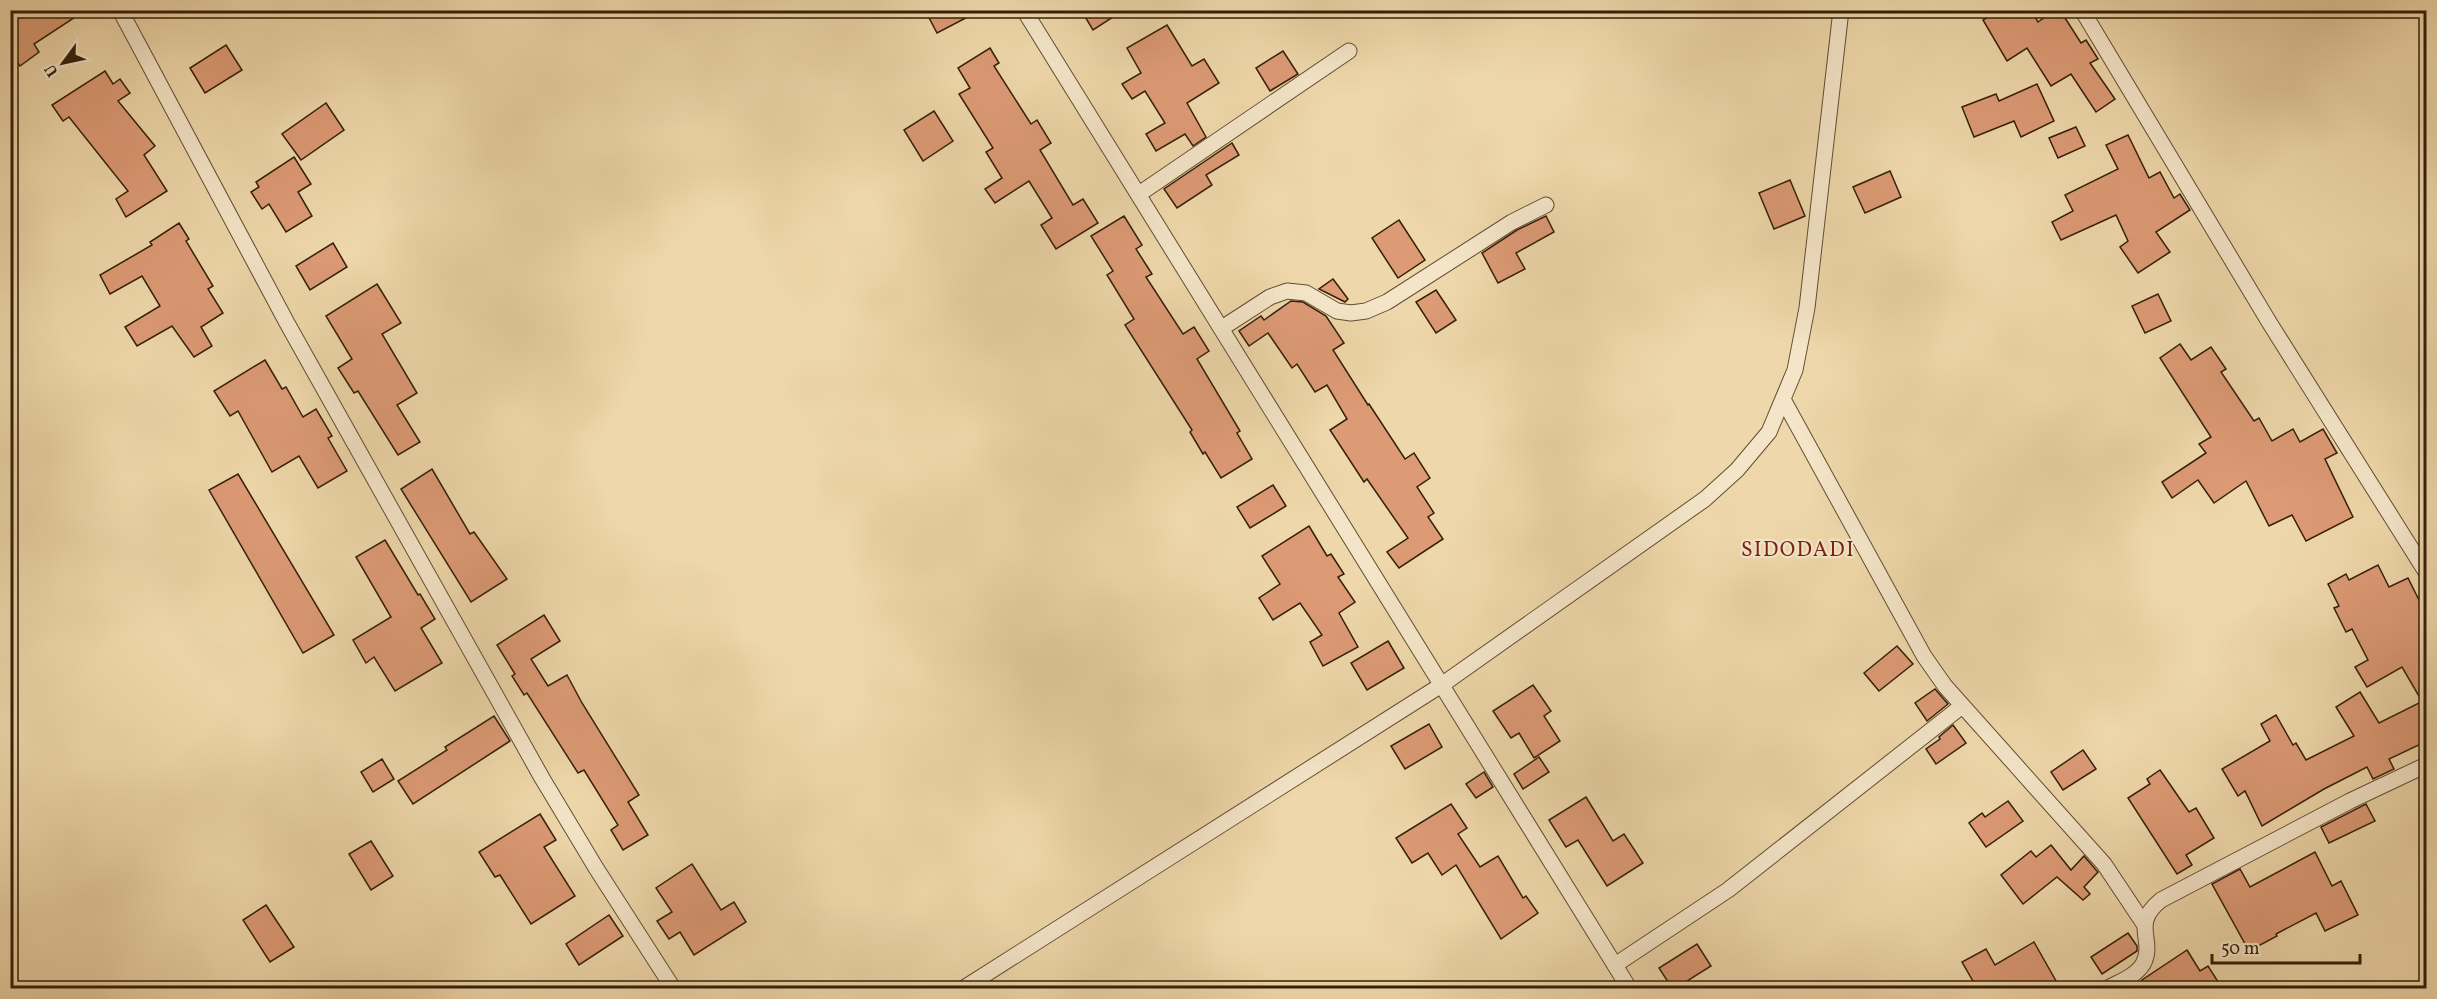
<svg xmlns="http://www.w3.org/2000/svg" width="2437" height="999" font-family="Vollkorn,serif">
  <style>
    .building { fill: #dc9a75; stroke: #341f09; stroke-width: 1.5 }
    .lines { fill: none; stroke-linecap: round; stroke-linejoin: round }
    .minor-casing { stroke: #624d31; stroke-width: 17 }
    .minor { stroke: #f4e5c8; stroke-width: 15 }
    .labels { text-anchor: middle; stroke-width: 4.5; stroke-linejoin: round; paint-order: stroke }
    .quarter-label { font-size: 21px; letter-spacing: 1.5px; fill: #7a1f14; stroke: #f4e5c8 }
  </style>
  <rect width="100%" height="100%" fill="#eed7aa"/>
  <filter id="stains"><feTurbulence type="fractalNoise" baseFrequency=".00333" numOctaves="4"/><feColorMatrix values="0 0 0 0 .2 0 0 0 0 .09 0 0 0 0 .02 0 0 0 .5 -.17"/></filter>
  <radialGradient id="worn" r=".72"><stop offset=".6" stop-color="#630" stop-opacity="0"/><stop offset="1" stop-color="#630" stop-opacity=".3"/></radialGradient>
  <!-- building -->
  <g class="building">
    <path d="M27,10h59l-52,34 5,8 -19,14 -10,-14v-31z"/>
    <path d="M925,10h56l-44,23z"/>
    <path d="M1081,10h43l-31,20z"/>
    <path d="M2000,10h31l7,12 17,-12h5l21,33 5,-3 12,19 -8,4 25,36 -19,13 -25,-38 -20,12 -24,-38 -20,13 -24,-41z"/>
    <path d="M1167,25l25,41 12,-7 15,24 -32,20 19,34 -13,9 -8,-12 -29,17 -10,-17 19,-11 -20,-32 -13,8 -10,-15 19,-11 -14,-25z"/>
    <path d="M226,45l16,25 -37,23 -15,-25z"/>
    <path d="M990,48l9,15 -5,3 37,58 6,-4 14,23 -11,7 33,55 10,-6 15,24 -42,26 -15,-24 11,-7 -23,-37 -34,22 -10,-14 17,-11 -16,-26 7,-4 -34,-54 11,-6 -12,-20z"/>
    <path d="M1283,51l15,23 -28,17 -14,-23z"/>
    <path d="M105,71l8,13 7,-5 10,14 -12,8 37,45 -11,9 23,36 -41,26 -10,-18 12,-8 -59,-74 -6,4 -11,-16z"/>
    <path d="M2037,84l17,37 -33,16 -7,-16 -40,16 -12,-30 34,-13 3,7z"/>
    <path d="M326,103l18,27 -43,30 -19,-26z"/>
    <path d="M934,111l19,30 -30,20 -19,-31z"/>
    <path d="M2076,127l9,19 -27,12 -9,-20z"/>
    <path d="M2128,135l21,43 11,-6 14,26 6,-4 10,16 -34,22 14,20 -32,21 -18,-26 8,-6 -12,-26 -55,25 -9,-18 21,-11 -8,-16 53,-26 -12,-24z"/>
    <path d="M1232,143l7,12 -33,20 6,10 -35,23 -13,-19z"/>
    <path d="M294,157l17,27 -13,8 14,24 -26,16 -17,-28 -7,5 -11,-17 8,-5 -3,-5z"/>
    <path d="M1890,171l11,26 -36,16 -12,-26z"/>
    <path d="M1790,180l15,36 -31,13 -15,-36z"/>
    <path d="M1124,216l18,29 -6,4 16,25 -6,3 37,57 11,-7 15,24 -12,8 43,72 -3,2 15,26 -31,19 -16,-26 -2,2 -13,-22 2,-2 -67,-105 9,-6 -27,-44 6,-4 -22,-35z"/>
    <path d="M1546,216l8,16 -38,21 9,16 -27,14 -16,-30 35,-23z"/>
    <path d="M1399,220l26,40 -27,18 -26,-40z"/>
    <path d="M179,223l10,16 -3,2 27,45 -5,3 15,24 -22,14 11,19 -18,11 -22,-31 -35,20 -12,-19 35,-21 -18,-30 -32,18 -10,-19 52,-30 -2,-3z"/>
    <path d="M333,243l14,24 -37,23 -14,-24z"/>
    <path d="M1333,279l15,20 -3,3 -26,-13z"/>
    <path d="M377,284l24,39 -19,11 35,59 -20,12 23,37 -22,13 -40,-64 -4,2 -16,-25 14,-9 -26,-43z"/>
    <path d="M1436,290l20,30 -20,13 -20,-31z"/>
    <path d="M2158,294l13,27 -26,12 -13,-27z"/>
    <path d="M1291,301l12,1 23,14 18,27 -11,7 35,55 1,-1 36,55 9,-6 16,25 -13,9 17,26 -6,4 15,22 -44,29 -12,-16 21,-14 -41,-59 -3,3 -34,-52 17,-11 -20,-34 -12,7 -18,-28 -5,4 -24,-35 -19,13 -10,-15 22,-15 3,4z"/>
    <path d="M2180,344l11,16 20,-13 15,22 -5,3 33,49 5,-3 13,23 21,-12 7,13 23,-13 14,24 -12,6 28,58 -47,24 -14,-26 -23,11 -23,-45 -32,22 -16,-23 -26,18 -10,-16 44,-29 -7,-9 12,-7 -51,-79z"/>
    <path d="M265,360l17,29 4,-2 17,30 13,-8 16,27 -4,2 19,33 -29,17 -19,-32 -27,16 -34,-61 -8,5 -16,-25z"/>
    <path d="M432,469l38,65 4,-2 33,47 -36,23 -70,-113z"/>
    <path d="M238,474l96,161 -31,18 -94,-163z"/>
    <path d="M1273,485l13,21 -36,22 -13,-21z"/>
    <path d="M1309,526l18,30 4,-2 13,20 -6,3 17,25 -16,11 19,34 -35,19 -13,-24 12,-7 -22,-32 -27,17 -14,-22 21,-14 -18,-28z"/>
    <path d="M385,540l33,55 2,-1 15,25 -14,9 21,35 -47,28 -21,-34 -8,6 -13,-23 38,-23 -35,-60z"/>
    <path d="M2378,565l11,22 19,-9 11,22 8,-4v114l-25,-43 -35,20 -12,-20 13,-7 -16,-31 -6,3 -12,-24 5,-2 -11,-22 18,-10 3,6z"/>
    <path d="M544,615l16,26 -29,18 17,27 19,-11 15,28 57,92 -11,7 20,33 -25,15 -12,-20 7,-5 -34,-55 -6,3 -51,-80 -3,2 -12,-19 3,-2 -18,-29z"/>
    <path d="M1388,641l16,27 -37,22 -16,-27z"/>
    <path d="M1897,646l16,18 -34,27 -15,-18z"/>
    <path d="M1533,685l18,26 -7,5 16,25 -26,17 -15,-25 -8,5 -18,-27z"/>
    <path d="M1935,689l13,15 -21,17 -12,-18z"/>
    <path d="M2360,692l19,31 40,-20 8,15v23l-38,18 5,10 -21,10 -6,-12 -43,22 -62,37 -17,-35 -7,5 -16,-27 48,-28 -9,-17 15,-9 17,30 3,-2 10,17 48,-24 -18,-29z"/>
    <path d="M494,716l16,25 -97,63 -15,-23 49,-31 -2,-3z"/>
    <path d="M1429,724l13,23 -37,22 -14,-23z"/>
    <path d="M1953,725l13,18 -30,21 -10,-15 14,-10 -1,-2z"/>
    <path d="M2083,750l13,19 -33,21 -12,-18z"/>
    <path d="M1539,757l10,15 -26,17 -9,-15z"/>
    <path d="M382,759l12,20 -21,13 -12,-20z"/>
    <path d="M2160,770l29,42 7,-4 18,30 -28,17 6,10 -15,9 -49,-76 22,-14 -3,-5z"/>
    <path d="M1484,772l9,15 -17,11 -10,-14z"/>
    <path d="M1586,797l27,44 11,-7 19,29 -36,23 -29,-46 -12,7 -17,-27z"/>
    <path d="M2008,801l15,20 -37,26 -17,-24 13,-10 3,4z"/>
    <path d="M1451,804l16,24 -9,6 22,33 18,-11 25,42 3,-2 12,17 -37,26 -45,-74 -14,10 -14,-22 -16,10 -16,-25z"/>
    <path d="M2366,804l9,17 -46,22 -8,-16z"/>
    <path d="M540,814l16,26 -12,7 31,49 -44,28 -31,-49 -5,2 -16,-25z"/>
    <path d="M371,841l22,35 -22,14 -22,-36z"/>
    <path d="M2051,845l20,25 13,-14 12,14 2,2 -14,15 6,7 -7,6 -26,-23 -34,27 -22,-29 30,-24 5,6z"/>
    <path d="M2315,852l17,34 9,-5 17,34 -33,16 -9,-18 -40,21 1,2 -28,15 -37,-67 28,-15 10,18z"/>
    <path d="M692,864l29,46 13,-8 12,20 -52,33 -14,-23 -11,7 -12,-18 15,-9 -16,-24z"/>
    <path d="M266,905l28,42 -24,15 -27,-42z"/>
    <path d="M609,915l14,21 -44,29 -13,-21z"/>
    <path d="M2128,933l9,13v5l-35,23 -11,-17z"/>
    <path d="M2034,942l26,46h-83l-15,-26 24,-13 9,16z"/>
    <path d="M1697,944l14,22 -35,22h-4l-13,-20z"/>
    <path d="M2187,950l13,21 8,-5 14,22h-75l-5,-8z"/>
  </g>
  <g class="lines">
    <defs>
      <g id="minor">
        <path d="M120,10l167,313 255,455 54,90 77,120"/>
        <path d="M1024,10l605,978"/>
        <path d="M2082,10l187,312 157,250"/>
        <path d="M1139,194l210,-143"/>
        <path d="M1222,328l48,-31 17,-6 19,2 31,18 14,2 15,-2 21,-9 125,-80 34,-17"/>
        <path d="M1784,401l140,255 21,30 159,178 40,60"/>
        <path d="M1615,965l113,-75 234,-184"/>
        <path d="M964,988l479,-304 262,-185 32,-29 32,-38 26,-62 12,-62 34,-298"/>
        <path d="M2108,988c11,-6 28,-12 35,-24 13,-24 -13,-39 18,-64l189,-99 76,-36"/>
      </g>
    </defs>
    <!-- minor casing -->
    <use href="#minor" class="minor-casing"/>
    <!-- minor -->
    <use href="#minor" class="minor"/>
  </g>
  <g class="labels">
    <!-- quarter labels -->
    <g class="quarter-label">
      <text x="1798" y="556">SIDODADI</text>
    </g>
  </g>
  <!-- margin -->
  <rect width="2437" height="999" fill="none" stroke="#eed7aa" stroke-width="36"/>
  <rect x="12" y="12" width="2413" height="975" fill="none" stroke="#341f09" stroke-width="3"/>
  <rect x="18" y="18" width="2401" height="963" fill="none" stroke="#341f09" stroke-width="1.5"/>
  <!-- north arrow -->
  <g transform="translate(63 63) rotate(237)" stroke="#f4e5c8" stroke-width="4.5" paint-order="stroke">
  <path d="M0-4.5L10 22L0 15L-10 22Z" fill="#341f09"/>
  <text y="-9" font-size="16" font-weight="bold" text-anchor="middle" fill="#341f09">U</text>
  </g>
  <!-- scale -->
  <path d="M2212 954v9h148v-9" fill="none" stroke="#341f09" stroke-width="3"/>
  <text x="2221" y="954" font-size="18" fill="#341f09" stroke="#f4e5c8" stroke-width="4.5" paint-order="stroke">50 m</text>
  <rect width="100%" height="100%" filter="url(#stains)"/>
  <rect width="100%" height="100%" fill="url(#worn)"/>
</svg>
